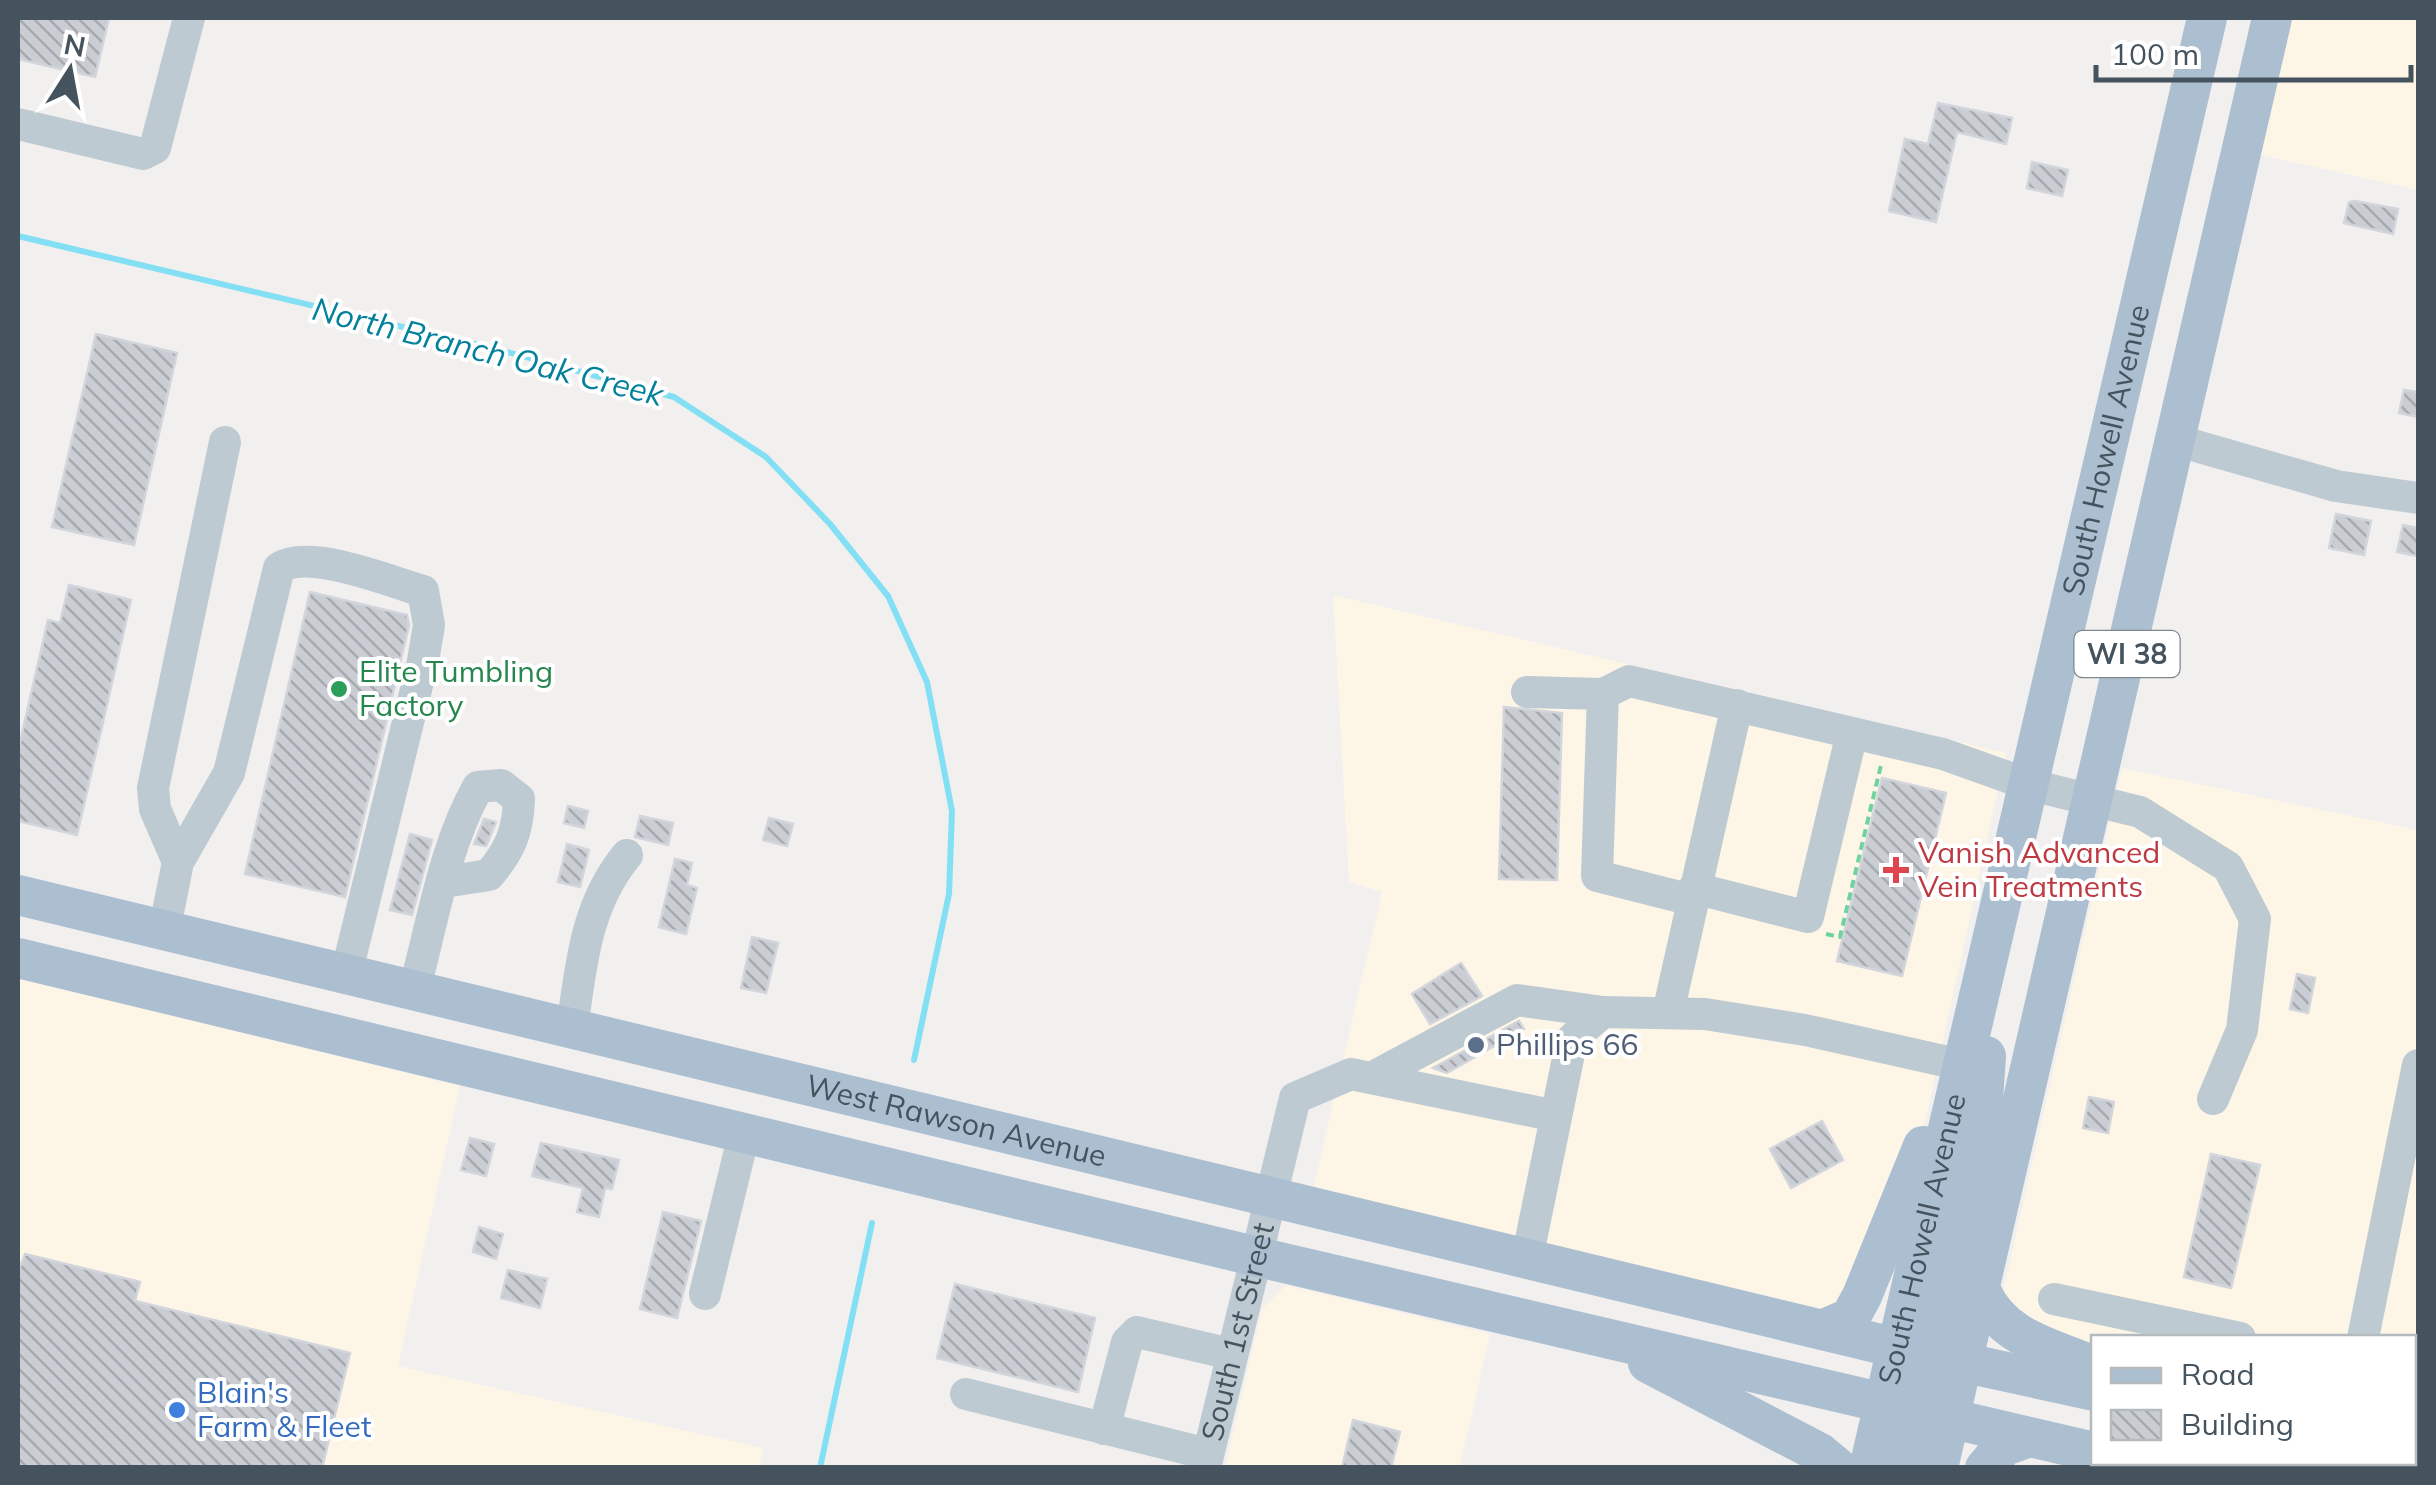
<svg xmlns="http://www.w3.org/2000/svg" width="2436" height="1485" font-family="Mulish,sans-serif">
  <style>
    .commercial { fill: #fdf6e7 }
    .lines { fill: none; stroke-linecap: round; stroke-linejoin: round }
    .stream { stroke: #83dff3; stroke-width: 6 }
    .building { fill: url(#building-back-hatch); stroke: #d2d5db; stroke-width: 2.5 }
    .path { stroke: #6fd39f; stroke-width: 4; stroke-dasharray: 8 5; stroke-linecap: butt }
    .minor { stroke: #becad2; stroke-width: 32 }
    .major { stroke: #acbfd0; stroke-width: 40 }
    .leisure-dot { fill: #2e9e5b; stroke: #fff; stroke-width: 4 }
    .health-dot { fill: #e0444e; stroke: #fff; stroke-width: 4 }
    .service-dot { fill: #5c6f8a; stroke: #fff; stroke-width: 4 }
    .shop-dot { fill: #3f7fe0; stroke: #fff; stroke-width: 4 }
    .labels { text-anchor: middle; stroke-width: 8; stroke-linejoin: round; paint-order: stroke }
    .shield { fill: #fff; stroke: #7d878e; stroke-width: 2.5 }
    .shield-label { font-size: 28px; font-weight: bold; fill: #45535e }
    .street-label { font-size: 30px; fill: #45535e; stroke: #fff }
    .leisure-label { font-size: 30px; fill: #27864d; stroke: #fff; text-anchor: start }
    .health-label { font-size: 30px; fill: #be3a42; stroke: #fff; text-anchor: start }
    .service-label { font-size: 30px; fill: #4e5e75; stroke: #fff; text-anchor: start }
    .shop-label { font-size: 30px; fill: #366cbe; stroke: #fff; text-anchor: start }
    .water-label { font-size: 32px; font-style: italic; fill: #03819c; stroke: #fff }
  </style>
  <defs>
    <pattern id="building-back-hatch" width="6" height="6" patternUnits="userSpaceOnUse" patternTransform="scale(2.5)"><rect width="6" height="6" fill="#caced4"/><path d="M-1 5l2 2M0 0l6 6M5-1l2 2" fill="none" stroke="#a6aaaf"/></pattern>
  </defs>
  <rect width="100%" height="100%" fill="#f2efef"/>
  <!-- commercial -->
  <g class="commercial">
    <path d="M2292,18h126v172l-157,-35z"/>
    <path d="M1333,595l673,158 -80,365 -76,183 -21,9 -15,-3 -501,-118 69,-297 -33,-10z"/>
    <path d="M2122,768l296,62v608l-4,-1v-99h-320l-1,16 -76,-31 -14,-31z"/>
    <path d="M18,978l442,108 -62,280 365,82 -4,19h-741z"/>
    <path d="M1286,1285l204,49 -30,133 -235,1 37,-159z"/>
  </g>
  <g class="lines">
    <!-- stream -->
    <g class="stream">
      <path d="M18,236l478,113 178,48 92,60 64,67 58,72 39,86 25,129 -3,83 -35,166"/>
      <path d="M820,1468l52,-245"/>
    </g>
  </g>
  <!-- building -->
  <g class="building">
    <path d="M18,18h91l-14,59 -77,-18z"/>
    <path d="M1938,103l74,15 -6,26 -49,-12 -21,90 -47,-11 16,-72 23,5z"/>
    <path d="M2032,162l36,8 -6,26 -35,-8z"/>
    <path d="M2355,201l43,8 -5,25 -49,-11 5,-21z"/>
    <path d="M96,334l81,19 -43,192 -82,-18z"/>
    <path d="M2404,390l14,2v25l-19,-4z"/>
    <path d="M2336,514l35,7 -7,34 -35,-7z"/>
    <path d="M2403,525l15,3v28l-21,-4z"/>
    <path d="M69,585l62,15 -54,235 -59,-14v-70l30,-131 12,3z"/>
    <path d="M310,592l97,23 2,10 -64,272 -100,-23z"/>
    <path d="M1504,707l58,6 -5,167 -58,-1z"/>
    <path d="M1882,778l64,15 -44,183 -65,-15z"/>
    <path d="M568,806l20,5 -4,17 -20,-5z"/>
    <path d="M640,816l33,7 -5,22 -33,-8z"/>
    <path d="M769,818l24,6 -6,22 -24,-6z"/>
    <path d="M484,819l12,3 -10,24 -12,-2z"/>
    <path d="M410,834l22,6 -20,75 -22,-5z"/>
    <path d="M567,844l22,6 -9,37 -22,-5z"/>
    <path d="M675,859l17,4 -5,22 10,3 -11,46 -27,-7z"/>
    <path d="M752,937l26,6 -12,50 -25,-5z"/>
    <path d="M1461,963l21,33 -52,28 -18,-30z"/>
    <path d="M2297,974l18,4 -7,35 -18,-4z"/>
    <path d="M1519,1021l5,8 -77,44 -14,-5z"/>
    <path d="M2089,1097l25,5 -6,31 -25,-5z"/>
    <path d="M1822,1121l21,39 -52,28 -21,-39z"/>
    <path d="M470,1138l24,6 -8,32 -25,-6z"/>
    <path d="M541,1143l78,17 -7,29 -7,-1 -6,29 -22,-5 6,-24 -51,-12z"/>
    <path d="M2211,1154l49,11 -29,123 -47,-11z"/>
    <path d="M663,1212l38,9 -24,97 -37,-9z"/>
    <path d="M479,1227l24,7 -7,25 -23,-7z"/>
    <path d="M25,1254l115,28 -5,19 215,52 -28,115h-304v-196z"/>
    <path d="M508,1270l39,9 -7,29 -39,-10z"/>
    <path d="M955,1284l140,34 -17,74 -141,-34z"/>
    <path d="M1353,1420l47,12 -9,36h-49z"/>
  </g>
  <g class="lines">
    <!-- path -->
    <path class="path" d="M1826,934l14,3 41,-172"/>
    <!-- minor -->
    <g class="minor">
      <path d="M18,124l125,30 12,-6 34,-130"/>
      <path d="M2175,440l161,46 82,12"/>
      <path d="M1527,692l76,2"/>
      <path d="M178,862l-23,-53 -2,-21 72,-346"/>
      <path d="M1694,888l114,29 44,-184"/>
      <path d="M1692,900l-95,-24 6,-182 26,-13 314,73 84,30 113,28 88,55 27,52 -13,111 -29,69"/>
      <path d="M164,932l14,-70 51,-89 50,-205c30,-20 109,13 144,23l6,34 -6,36 -77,314"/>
      <path d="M414,991c18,-66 30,-144 64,-204l23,-2 18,14c-1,33 -9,51 -30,76l-45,7"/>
      <path d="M1668,1013l69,-308"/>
      <path d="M572,1029c9,-63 13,-123 55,-174"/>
      <path d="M1371,1078l146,-78 86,12"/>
      <path d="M1527,1259l45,-220 31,-27 102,2 100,16 157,35"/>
      <path d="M705,1294l39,-160"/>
      <path d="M2054,1299l186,39"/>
      <path d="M2363,1338l55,-273"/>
      <path d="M2415,1374l3,-19"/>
      <path d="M966,1394l242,60"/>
      <path d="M1104,1429l23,-87 10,-10 94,22"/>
      <path id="s1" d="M1205,1468l90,-370 56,-24 205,42"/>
    </g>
    <!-- major -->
    <g class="major">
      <path id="s2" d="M18,895l1879,453 197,43"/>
      <path d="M18,958l1236,298 840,196"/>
      <path d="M1981,1291c22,48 66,55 113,75"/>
      <path d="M1822,1330l28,-12 12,-22 61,-150"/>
      <path d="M1648,1363l172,90 18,15"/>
      <path d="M1940,1382c-19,-76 24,-166 38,-242 5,-27 6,-56 8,-84"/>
      <path d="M2414,1457l4,1"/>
      <path d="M2145,1462l24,6"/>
      <path id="s3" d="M1869,1468l338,-1450"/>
      <path d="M1903,1468l9,-58 -6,-24"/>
      <path d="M1938,1468l334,-1450"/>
      <path d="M1985,1468l19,-22 23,-8"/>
    </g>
  </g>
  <!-- markers -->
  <circle class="leisure-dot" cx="339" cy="689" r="10"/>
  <path class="health-dot" d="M1891 855h10v10h10v10h-10v10h-10v-10h-10v-10h10z"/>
  <circle class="service-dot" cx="1476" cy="1045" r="10"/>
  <circle class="shop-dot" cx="177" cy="1410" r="10"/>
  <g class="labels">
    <!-- shield labels -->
    <rect class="shield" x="2074.5" y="631" width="105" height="46" rx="8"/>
    <g class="shield-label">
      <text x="2127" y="664">WI 38</text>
    </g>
    <!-- street labels -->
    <g class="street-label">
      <text dy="10" stroke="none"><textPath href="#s3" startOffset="1045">South Howell Avenue</textPath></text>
      <text dy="10" stroke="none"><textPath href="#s2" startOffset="965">West Rawson Avenue</textPath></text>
      <text dy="10" stroke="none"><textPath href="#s3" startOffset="235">South Howell Avenue</textPath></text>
      <text dy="10" stroke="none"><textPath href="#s1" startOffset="140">South 1st Street</textPath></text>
    </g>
    <!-- leisure labels -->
    <g class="leisure-label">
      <text x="359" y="682">Elite Tumbling<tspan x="359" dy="34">Factory</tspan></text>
    </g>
    <!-- health labels -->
    <g class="health-label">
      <text x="1918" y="863">Vanish Advanced<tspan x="1918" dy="34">Vein Treatments</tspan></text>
    </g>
    <!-- service labels -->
    <g class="service-label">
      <text x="1496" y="1055">Phillips 66</text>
    </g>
    <!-- shop labels -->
    <g class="shop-label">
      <text x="197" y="1403">Blain's<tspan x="197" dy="34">Farm &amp; Fleet</tspan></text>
    </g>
    <!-- water labels -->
    <g class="water-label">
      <text transform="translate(488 352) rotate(14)" y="11">North Branch Oak Creek</text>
    </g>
  </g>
  <!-- border -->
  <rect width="2436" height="1485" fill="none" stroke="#45535e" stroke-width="40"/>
  <!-- legend -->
  <rect x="2091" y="1335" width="325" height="130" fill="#ffffff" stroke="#b5babf" stroke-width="2.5"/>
  <rect x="2111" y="1368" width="50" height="15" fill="#acbfd0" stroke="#b5babf" stroke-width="2.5"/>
  <text x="2181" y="1385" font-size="30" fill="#45535e">Road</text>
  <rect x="2111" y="1410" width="50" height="30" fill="url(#building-back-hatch)" stroke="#b5babf" stroke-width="2.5"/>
  <text x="2181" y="1435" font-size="30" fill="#45535e">Building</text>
  <!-- north arrow -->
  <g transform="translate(70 70) rotate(11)" stroke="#ffffff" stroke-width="8" paint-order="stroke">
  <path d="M0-8L18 38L0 25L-18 38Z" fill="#45535e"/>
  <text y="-15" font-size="28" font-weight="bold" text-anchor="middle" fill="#45535e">N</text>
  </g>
  <!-- scale -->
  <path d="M2096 65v15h315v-15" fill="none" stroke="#45535e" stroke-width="5"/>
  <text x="2111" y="65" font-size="30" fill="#45535e" stroke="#ffffff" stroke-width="8" paint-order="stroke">100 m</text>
</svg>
